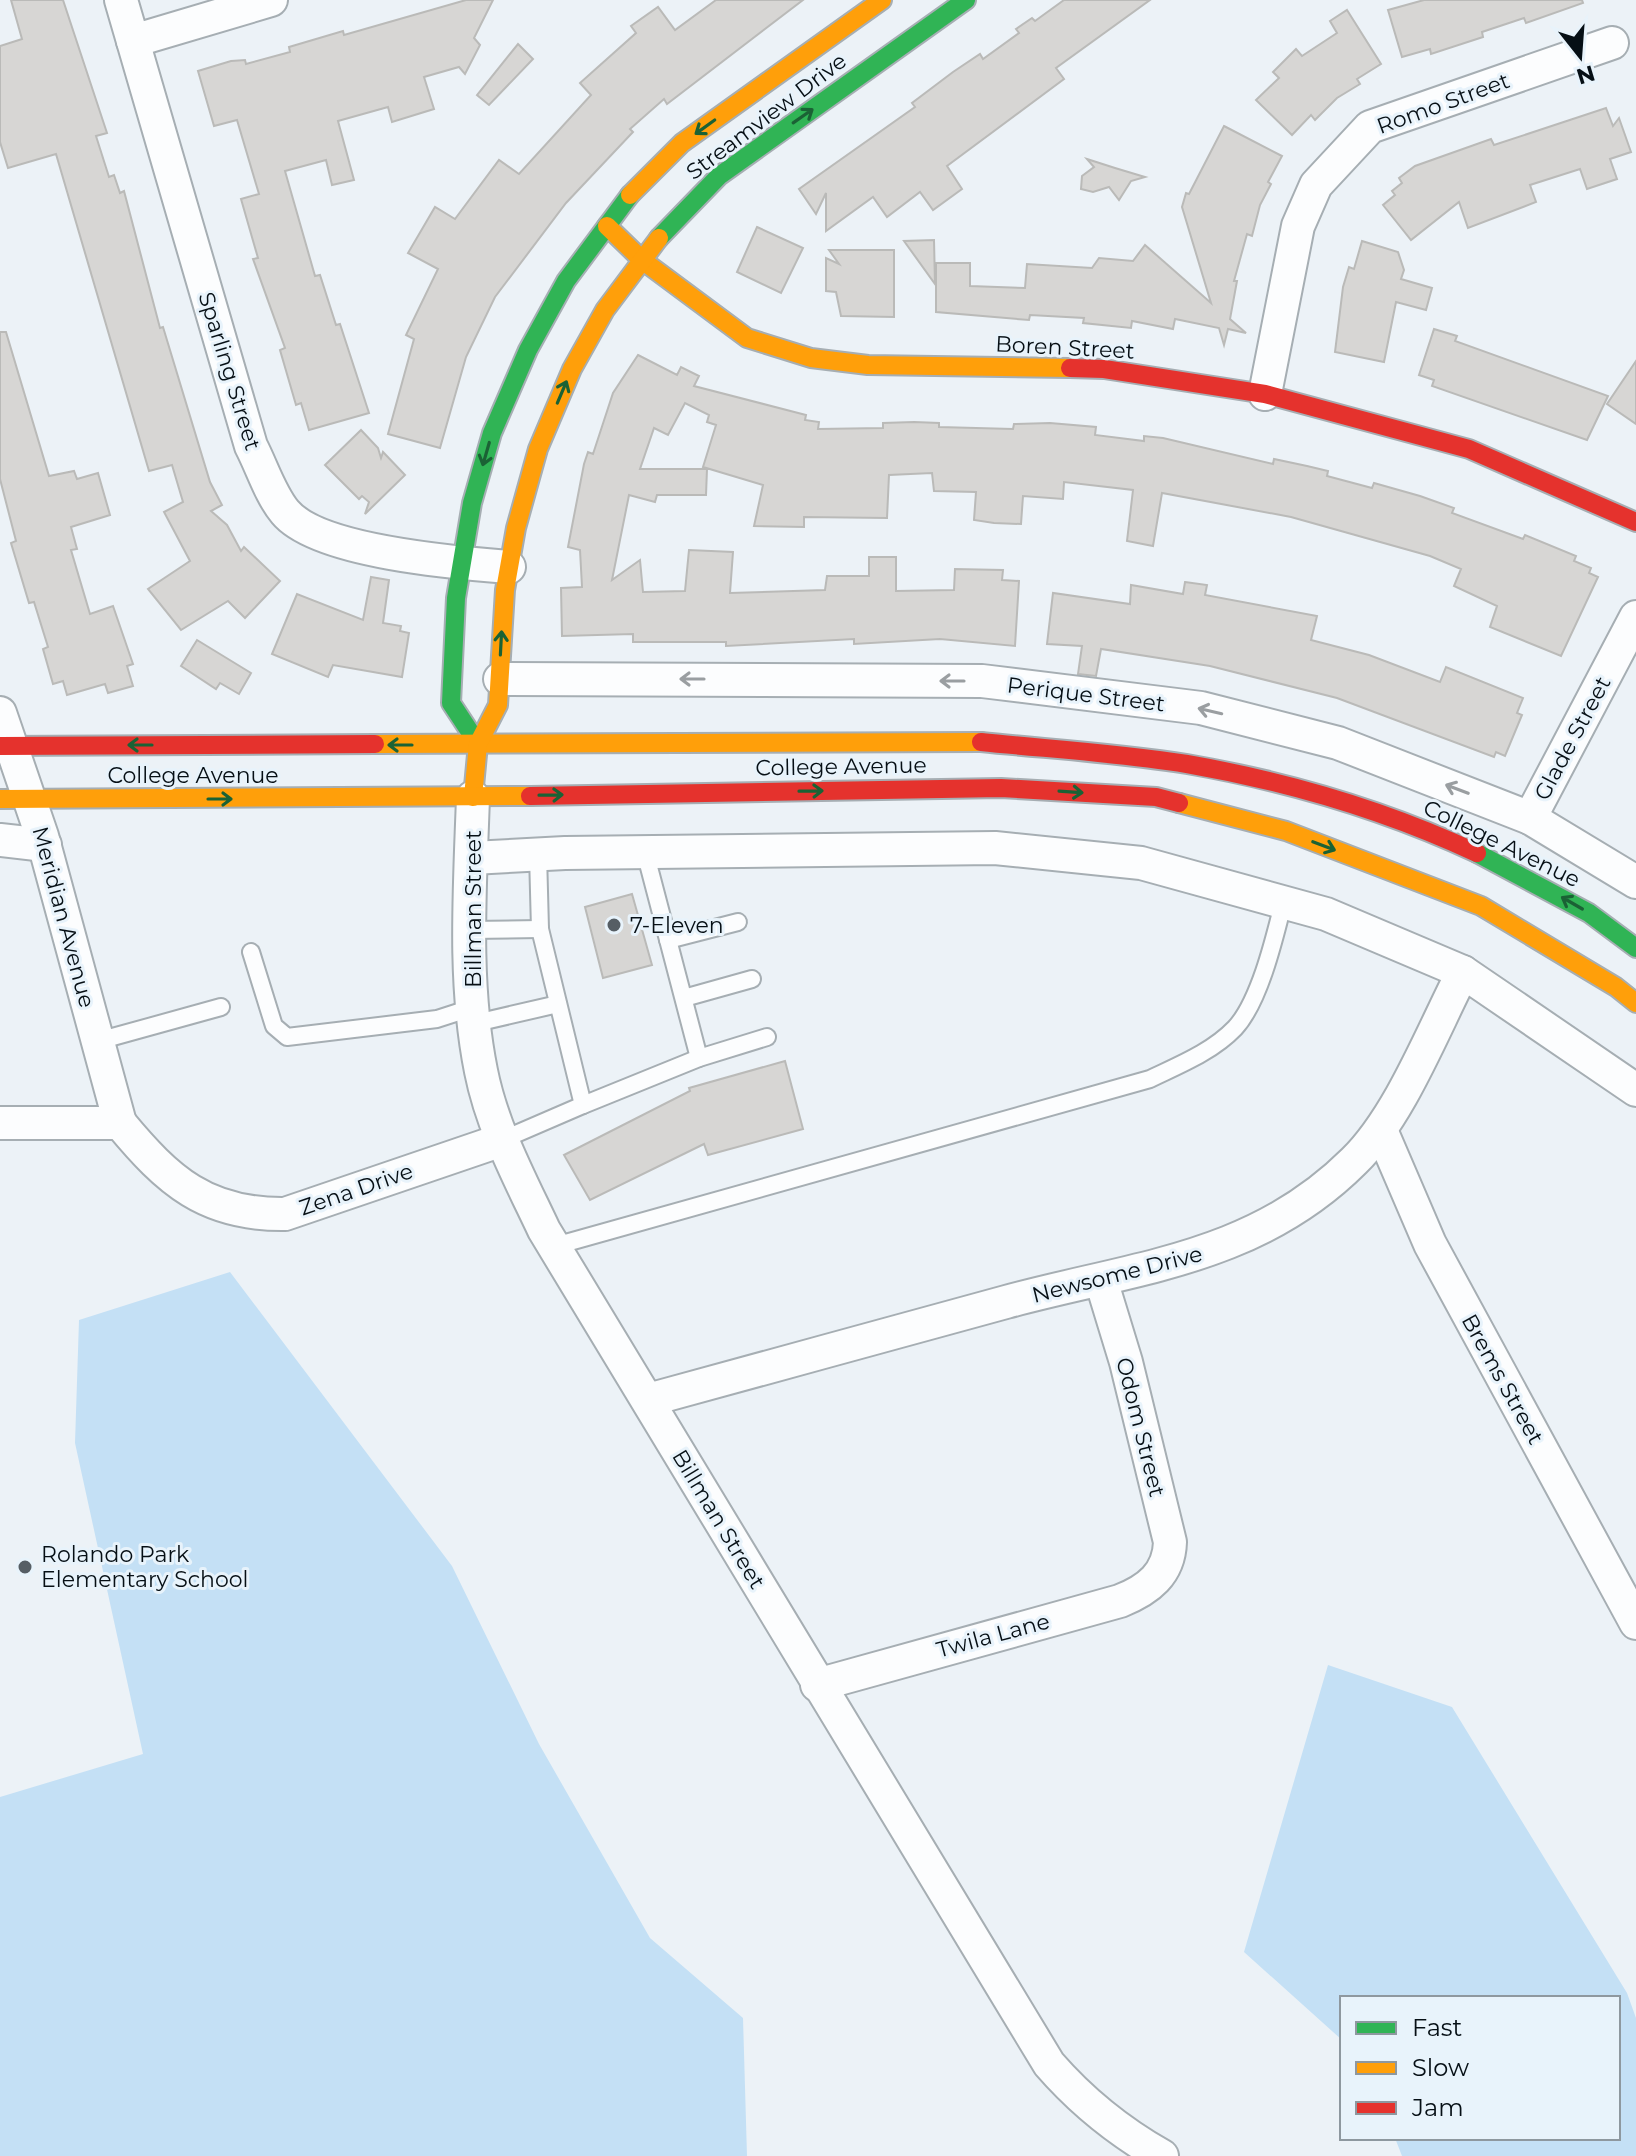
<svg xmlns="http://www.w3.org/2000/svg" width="1636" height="2156" font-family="Montserrat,sans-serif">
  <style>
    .green { fill: #c4e0f5 }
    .building { fill: #d7d6d4; stroke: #babab8; stroke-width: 2 }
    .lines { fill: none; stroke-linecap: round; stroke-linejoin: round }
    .lane-casing { stroke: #a6aeb3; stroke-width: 20 }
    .street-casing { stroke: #a6aeb3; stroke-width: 36 }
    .fast-casing { stroke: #a6aeb3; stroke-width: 22 }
    .slow-casing { stroke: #a6aeb3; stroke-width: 22 }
    .jam-casing { stroke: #a6aeb3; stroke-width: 22 }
    .lane { stroke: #fcfdfe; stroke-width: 16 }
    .street { stroke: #fcfdfe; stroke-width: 32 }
    .fast { stroke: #30b455; stroke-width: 18 }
    .slow { stroke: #ff9f0a; stroke-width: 18 }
    .jam { stroke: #e5322d; stroke-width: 18 }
    .oneway { stroke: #1b6235 }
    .oneway2 { stroke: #9a9ea1 }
    .poi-dot { fill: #565e64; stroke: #e8f3fb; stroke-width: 3 }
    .labels { text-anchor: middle; stroke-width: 6; stroke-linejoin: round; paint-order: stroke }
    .street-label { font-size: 22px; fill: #060f15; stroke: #e8f3fb }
    .poi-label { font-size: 22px; fill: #060f15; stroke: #e8f3fb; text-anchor: start }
  </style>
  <rect width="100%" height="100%" fill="#ecf2f7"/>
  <!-- green -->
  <g class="green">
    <path d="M230,1272l222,294 87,178 111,194 93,80 4,138h-747v-359l143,-43 -68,-311 4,-123z"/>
    <path d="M1328,1665l124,42 175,286 9,25v138h-234l-7,-18h223v-140h-276v42l-98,-88z"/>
  </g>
  <!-- building -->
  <g class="building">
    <path d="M11,0h52l44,133 -11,3 13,41 5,-2 6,18 4,-2 36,137 3,-1 47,155 12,23 -11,6 16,14 14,26 3,-4 36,34 -35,37 -17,-17 -47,29 -33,-41 42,-28 -26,-49 19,-10 -11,-37 -23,6 -93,-317 -48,14 -8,-26v-96l22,-7z"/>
    <path d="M466,0h27l-19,38 6,7 -15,29 -6,-7 -35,10 10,32 -42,13 -4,-15 -50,14 16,59 -22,5 -6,-25 -41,11 30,105 5,-1 16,50 4,-1 29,89 -60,17 -8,-27 -5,2 -16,-55 5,-2 -32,-89 5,-1 -17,-59 18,-5 -22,-74 -23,6 -16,-55 33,-10 14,-1 1,4 44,-12 -1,-5 54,-16 1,4z"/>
    <path d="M716,0h87l-136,104 -3,-5 -34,30 3,3 -67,71 -71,94 -29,60 -26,91 -52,-14 26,-95 -8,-4 32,-66 -30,-16 27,-46 20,12 44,-59 20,14 72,-79 -11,-12 56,-50 -5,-7 27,-19 17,23z"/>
    <path d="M1064,0h86l-94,68 8,11 -117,87 15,23 -29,21 -13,-18 -33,25 -14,-20 -47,34v-38l-10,21 -17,-25 116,-82 -3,-4 41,-31 27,-18 3,5 36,-26 -3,-4 16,-11 3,3z"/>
    <path d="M1424,0h158l1,3 -57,20 -2,-5 -42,14 1,5 -52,17 -1,-5 -28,8 -14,-47z"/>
    <path d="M1347,10l34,54 -24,15 3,5 -23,14 -22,22 -4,-5 -19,20 -36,-35 23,-22 -6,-6 23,-23 6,7 35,-23 -7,-12z"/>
    <path d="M518,44l15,15 -44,46 -12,-10z"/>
    <path d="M1606,108l7,18 6,-8 12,34 -21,7 7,20 -30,10 -7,-20 -50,16 6,17 -68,26 -9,-26 -48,38 -28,-35 12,-10 -3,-4 10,-8 -3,-5 16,-12 76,-27 3,6z"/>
    <path d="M1224,126l58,30 -14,26 3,2 -11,21 -8,31 -5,-2 -13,47h3l-7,38 16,14 -18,-4 -4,16 -5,-17 -44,-9 -2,10 -41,-8 -1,7 -48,-5 1,-5 -54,-3 -1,5 -93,-8v-49h34v23l55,2 2,-24 65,4 7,-10 34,3 12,-16 66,58 -29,-96 4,-14 3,1z"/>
    <path d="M1087,159l28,9 30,9 -14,4 -12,19 -10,-13 -16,5 -12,-3 1,-13 12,-9z"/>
    <path d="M757,227l46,21 -22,45 -44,-21z"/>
    <path d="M934,240l1,44 -31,-43z"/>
    <path d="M1362,241l36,11 6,18 -3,9 31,9 -6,22 -30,-8 -12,60 -49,-10 8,-65 6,-20 5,2z"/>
    <path d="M829,250h65v67l-53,-1 -5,-24 -10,-1v-33l13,6z"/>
    <path d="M1434,329l23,7 -2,5 153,55 -21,44 -155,-54 2,-6 -15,-5z"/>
    <path d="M0,332h6l43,144 25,-5 3,8 21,-6 12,42 -39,12 6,22 -6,1 19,64 23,-8 20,58 -6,2 6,20 -25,7 -3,-9 -38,11 -4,-14 -10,3 -10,-35 5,-2 -14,-45 -5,1 -18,-60 5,-2 -16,-62z"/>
    <path d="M638,355l39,20 4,-8 18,9 -5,10 112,29 -1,5 14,2 -1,7 65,-1v-5l31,-1 25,1v4l74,2 1,-5 36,-1 46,4 -1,8 49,6v-5l19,2 110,26 1,-5 33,7 21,5 -1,5 45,12 2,-5 46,13 34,12 -2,5 71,26 2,-4 51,21 -2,5 17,7 -2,5 9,4 -37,79 -71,-29 7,-21 -43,-20 7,-17 -31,-13 -139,-39 -129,-24 -9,53 -26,-5 6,-51 -69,-8 -1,17 -40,-3 -2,28 -27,-1 -20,-3 2,-28 -42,-1 -2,-18 -43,2 -2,43 -83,-1v10l-50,-1 9,-41 -60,-18 13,-42 -9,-3 2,-7 -24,-12 -17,32 -14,-7 -14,41h67l-1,26h-49l-2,7 -26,-7 -17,85 28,-20 3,32 42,-1 4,-41 44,2 -3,41 95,-3 2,-14h42v-19h27v34l58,-1 1,-21 48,1 -1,10 17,1 -4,65 -75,-7 -86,5v-5l-128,7v-4h-93v-8l-71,2 -1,-48 21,-1 -2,-37 -12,-3 16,-83 4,-12 5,2 20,-61z"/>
    <path d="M1636,361v63l-29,-20z"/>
    <path d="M361,430l17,18 3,10 2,-6 22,23 -40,39 4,-12 -7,-6 -3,3 -34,-34z"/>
    <path d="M371,577l18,3 -6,43 18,3 -1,5 9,2 -7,44 -69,-12 -5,12 -56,-23 25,-60 66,26z"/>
    <path d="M1185,582l22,3 -2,10 112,21 -6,24 58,15 71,27 6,-15 77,31 -6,15 5,2 -17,41 -9,-4 -2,5 -157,-59 -127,-32 -109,-17 -5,27 -18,-2 4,-28 -35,-2 6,-51 77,11 1,-19 52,9z"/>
    <path d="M197,640l54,33 -12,21 -19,-11 -4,6 -35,-23z"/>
    <path d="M632,894l20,71 -49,13 -18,-71z"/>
    <path d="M785,1061l18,68 -95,26 -4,-11 -114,56 -26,-45 126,-64 -1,-3z"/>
  </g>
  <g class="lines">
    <defs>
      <g id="lane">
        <path d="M645,852l54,206"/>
        <path d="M470,930l70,-1"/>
        <path d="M668,940l70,-18"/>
        <path d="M251,952l23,74 13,11 150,-18 37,-12"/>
        <path d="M684,998l68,-19"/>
        <path d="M476,1023l82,-19"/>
        <path d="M98,1041l123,-34"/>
        <path d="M583,1105l116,-47 68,-21"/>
        <path d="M502,1140l81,-35 -43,-176 -2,-75"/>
        <path d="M555,1246l595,-167c29,-14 62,-27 85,-51 25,-27 40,-92 49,-128"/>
      </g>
      <g id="street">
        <path d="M121,0l130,446c11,21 19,48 34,66 33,40 173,51 224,55"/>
        <path d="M133,41l138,-41"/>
        <path d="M1265,394l33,-168 18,-41 54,-58 242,-84"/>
        <path d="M500,679l482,2 219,27 137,35 192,75 106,64"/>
        <path d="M0,713l42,123 78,287"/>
        <path d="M473,797c-3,90 -10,185 8,274 11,56 39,108 63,159l505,834c33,38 69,67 113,92"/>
        <path d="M1530,818l106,-201"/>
        <path d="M0,840l45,5"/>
        <path d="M472,858l93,-5 430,-5 146,15 185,51 137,58 173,118"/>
        <path d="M0,1123h120c48,58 86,92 165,91l217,-74"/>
        <path d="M1381,1130l49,114 206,379"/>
        <path d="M648,1400c120,-32 238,-66 358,-98 128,-35 249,-42 348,-141 46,-45 79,-131 109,-189"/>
        <path d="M817,1685l303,-84c28,-11 49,-27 50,-59l-44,-180 -25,-82"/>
      </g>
      <g id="fast">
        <path d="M659,238l60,-62 247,-176"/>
        <path d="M478,744l-27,-41 5,-105 16,-95 20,-70 36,-83 38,-69 64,-86"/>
        <path d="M1477,853l112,60 47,35"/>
      </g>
      <g id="slow">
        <path d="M630,195l52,-52 200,-143"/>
        <path d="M607,226l35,34 105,78 64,20 57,7 202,3"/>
        <path d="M375,744l606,-2"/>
        <path d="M473,797l5,-53 20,-39 7,-115 11,-62 22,-79 34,-80 33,-59 54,-72"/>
        <path d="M0,799l530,-3"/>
        <path d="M1179,803l107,28 195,75 135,81 20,16"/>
      </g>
      <g id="jam">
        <path d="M1070,368l34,1 161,25 204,55 167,73"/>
        <path d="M981,742c68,7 138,11 206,22 98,17 200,47 290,89"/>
        <path d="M0,746l375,-2"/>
        <path d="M530,796l471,-8 155,9 23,6"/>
      </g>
    </defs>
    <!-- lane casing -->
    <use href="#lane" class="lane-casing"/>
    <!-- street casing -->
    <use href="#street" class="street-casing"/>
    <!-- fast casing -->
    <use href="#fast" class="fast-casing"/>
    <!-- slow casing -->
    <use href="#slow" class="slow-casing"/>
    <!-- jam casing -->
    <use href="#jam" class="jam-casing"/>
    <!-- lane -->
    <use href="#lane" class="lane"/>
    <!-- street -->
    <use href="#street" class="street"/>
    <!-- fast -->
    <use href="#fast" class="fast"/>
    <!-- slow -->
    <use href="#slow" class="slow"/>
    <!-- jam -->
    <use href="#jam" class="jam"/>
  </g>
  <!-- one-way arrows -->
  <defs><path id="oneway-shaft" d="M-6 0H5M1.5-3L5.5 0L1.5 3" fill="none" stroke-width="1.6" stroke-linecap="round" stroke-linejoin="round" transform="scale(2)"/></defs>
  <g class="oneway">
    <use href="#oneway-shaft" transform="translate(803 116) rotate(-35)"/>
    <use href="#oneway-shaft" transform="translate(705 127) rotate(144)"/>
    <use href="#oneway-shaft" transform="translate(562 392) rotate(-67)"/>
    <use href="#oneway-shaft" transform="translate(486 454) rotate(106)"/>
    <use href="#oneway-shaft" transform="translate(501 643) rotate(-87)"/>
    <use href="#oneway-shaft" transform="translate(140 745) rotate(180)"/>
    <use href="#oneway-shaft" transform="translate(400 745) rotate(180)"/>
    <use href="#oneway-shaft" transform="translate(811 791) rotate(-1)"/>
    <use href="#oneway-shaft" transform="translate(1071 792) rotate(4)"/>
    <use href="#oneway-shaft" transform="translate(551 795) rotate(-1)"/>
    <use href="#oneway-shaft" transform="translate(220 799)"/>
    <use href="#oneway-shaft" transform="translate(1324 846) rotate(21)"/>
    <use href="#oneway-shaft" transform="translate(1572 903) rotate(-150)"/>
  </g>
  <g class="oneway2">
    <use href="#oneway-shaft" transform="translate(692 679) rotate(-180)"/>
    <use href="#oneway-shaft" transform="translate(952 681) rotate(-180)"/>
    <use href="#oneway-shaft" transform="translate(1210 711) rotate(-167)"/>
    <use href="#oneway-shaft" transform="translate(1457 789) rotate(-159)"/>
  </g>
  <!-- markers -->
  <g class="poi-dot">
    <circle cx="614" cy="925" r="8"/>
    <circle cx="25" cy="1567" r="8"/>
  </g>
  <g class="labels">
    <!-- street labels -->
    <g class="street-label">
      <text transform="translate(1443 103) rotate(-20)" y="8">Romo Street</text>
      <text transform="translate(766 116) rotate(-37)" y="8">Streamview Drive</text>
      <text transform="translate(1065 347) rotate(3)" y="8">Boren Street</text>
      <text transform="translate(230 371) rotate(73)" y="8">Sparling Street</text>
      <text transform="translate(1086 694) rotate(7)" y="8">Perique Street</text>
      <text transform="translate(1572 738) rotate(-62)" y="8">Glade Street</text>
      <text transform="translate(841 766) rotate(-1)" y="8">College Avenue</text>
      <text x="193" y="783">College Avenue</text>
      <text transform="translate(1502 843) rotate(26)" y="8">College Avenue</text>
      <text transform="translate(473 909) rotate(-90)" y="8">Billman Street</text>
      <text transform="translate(64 917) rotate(75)" y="8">Meridian Avenue</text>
      <text transform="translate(356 1189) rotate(-19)" y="8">Zena Drive</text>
      <text transform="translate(1117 1274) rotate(-14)" y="8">Newsome Drive</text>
      <text transform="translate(1503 1379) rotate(61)" y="8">Brems Street</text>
      <text transform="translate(1141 1427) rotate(76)" y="8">Odom Street</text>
      <text transform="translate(719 1519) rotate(59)" y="8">Billman Street</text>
      <text transform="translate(993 1635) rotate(-15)" y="8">Twila Lane</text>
    </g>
    <!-- poi labels -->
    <g class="poi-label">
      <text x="630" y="933">7-Eleven</text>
      <text x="41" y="1562">Rolando Park<tspan x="41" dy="25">Elementary School</tspan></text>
    </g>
  </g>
  <!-- legend -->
  <rect x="1340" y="1996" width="280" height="144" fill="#e8f3fb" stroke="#8e989f" stroke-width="2"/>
  <rect x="1356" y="2022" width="40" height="12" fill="#30b455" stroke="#8e989f" stroke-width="2"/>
  <text x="1412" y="2036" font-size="24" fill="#060f15">Fast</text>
  <rect x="1356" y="2062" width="40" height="12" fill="#ff9f0a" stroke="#8e989f" stroke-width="2"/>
  <text x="1412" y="2076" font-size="24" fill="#060f15">Slow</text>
  <rect x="1356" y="2102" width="40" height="12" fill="#e5322d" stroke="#8e989f" stroke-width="2"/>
  <text x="1412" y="2116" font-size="24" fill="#060f15">Jam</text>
  <!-- north arrow -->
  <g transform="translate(1580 56) rotate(163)" stroke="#e8f3fb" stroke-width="6" paint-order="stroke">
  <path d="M0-6L14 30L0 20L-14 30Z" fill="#060f15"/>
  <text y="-12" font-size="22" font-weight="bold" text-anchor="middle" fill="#060f15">N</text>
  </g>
</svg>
